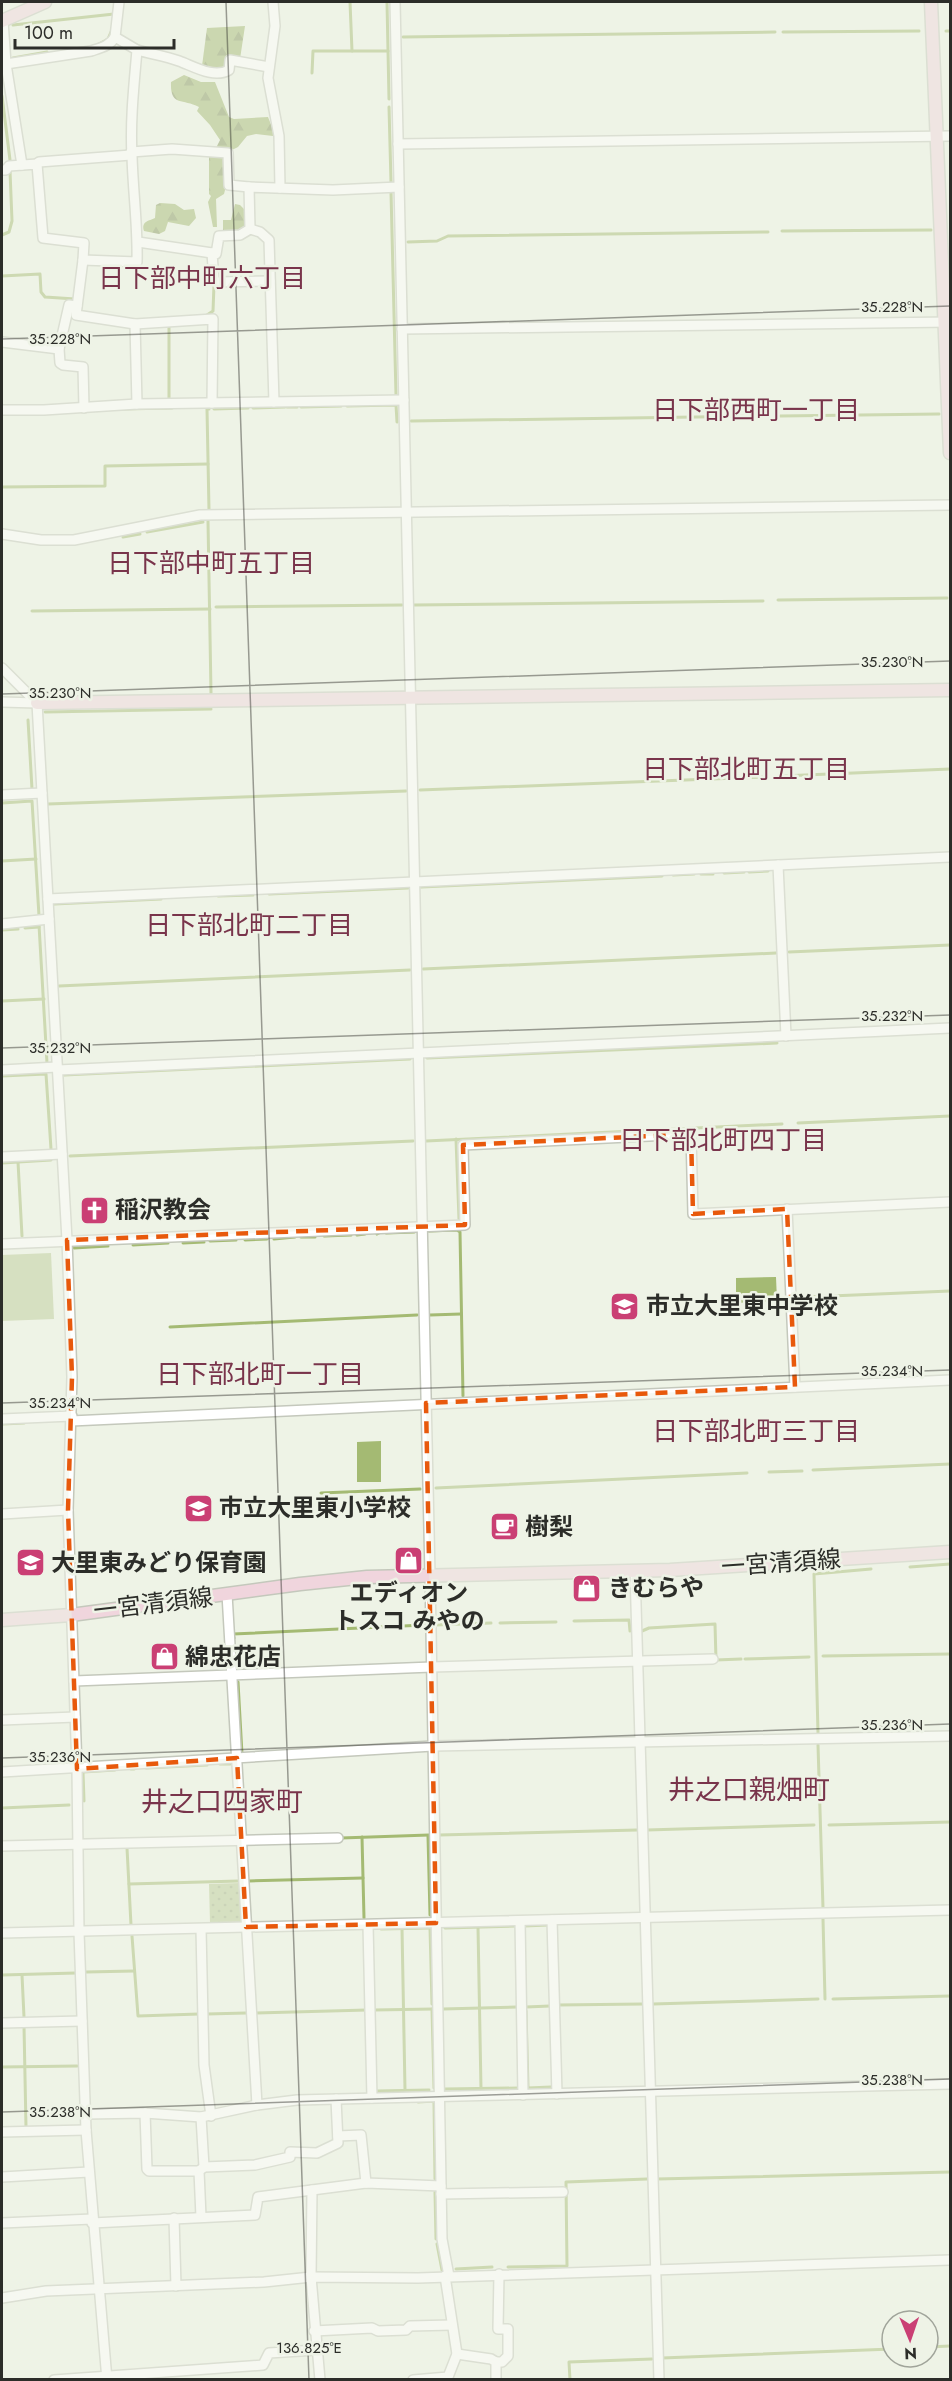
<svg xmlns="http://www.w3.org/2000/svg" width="952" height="2381" font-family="Jost,'Noto Sans JP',sans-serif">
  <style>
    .grass { fill: url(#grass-dots) }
    .forest { fill: url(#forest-firs) }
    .park { fill: #b8ca95 }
    .water { fill: #a4ba73 }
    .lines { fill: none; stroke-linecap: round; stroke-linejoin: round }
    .stream { stroke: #a4ba73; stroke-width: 3 }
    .street-casing { stroke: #c4c8bc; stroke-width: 12 }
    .secondary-casing { stroke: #c4c8bc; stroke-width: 15 }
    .street { stroke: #fff; stroke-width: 9 }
    .secondary { stroke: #f0d5dd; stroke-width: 12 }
    .marked { fill: none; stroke: #e8590c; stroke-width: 4.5; stroke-dasharray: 12 8; stroke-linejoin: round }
    .ticks { fill: none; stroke: #2c2d29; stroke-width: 1.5; stroke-opacity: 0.45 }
    .labels { text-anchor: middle; stroke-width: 5; stroke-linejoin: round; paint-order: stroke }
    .poi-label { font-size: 24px; font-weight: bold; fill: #2c2d29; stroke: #eef3e6; text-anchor: start }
    .street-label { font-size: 24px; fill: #2c2d29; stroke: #eef3e6 }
    .neighbourhood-label { font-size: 26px; fill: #79344b; stroke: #eef3e6 }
    .quarter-label { font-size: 27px; fill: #79344b; stroke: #eef3e6 }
    .ticks-label { font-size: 15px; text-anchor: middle; fill: #2c2d29; stroke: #eef3e6; stroke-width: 5; stroke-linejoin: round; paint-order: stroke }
  </style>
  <defs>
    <pattern id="grass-dots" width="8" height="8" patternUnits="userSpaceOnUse" patternTransform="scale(1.5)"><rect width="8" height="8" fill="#b8ca95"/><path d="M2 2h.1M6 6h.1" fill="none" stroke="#9eae80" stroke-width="1.8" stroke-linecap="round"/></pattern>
    <pattern id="forest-firs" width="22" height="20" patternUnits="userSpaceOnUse" patternTransform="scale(1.5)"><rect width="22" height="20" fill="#a0b66f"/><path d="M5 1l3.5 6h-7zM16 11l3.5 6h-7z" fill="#83945b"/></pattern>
  </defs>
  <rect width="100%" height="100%" fill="#eef3e6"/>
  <!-- grass -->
  <path class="grass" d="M240,1883l2,37 -3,3h-29l-1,-39z"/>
  <!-- forest -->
  <g class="forest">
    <path d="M245,26l-5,33 -18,9 -20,-2 5,-38z"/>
    <path d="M184,75l17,7h14l14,35 5,2 34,-2 6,15 -1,4 -17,-2 -9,2 -9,11 -6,3 -16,-2 4,-8 -10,-15 -13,-14 2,-4c-17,-9 -29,0 -28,-25z"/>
    <path d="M209,154l14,1 1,3 1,32 -1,4 -8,5 1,28h-4l-5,-25 3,-6 -2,-2z"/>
    <path d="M160,203l15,1 9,6 10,-1 2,9 -7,8 -21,-4 -3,9 -6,3 -15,-3c-3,-10 5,-10 11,-13l1,-13z"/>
    <path d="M235,204l5,1 7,7v13l-8,7 -16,1v-13h8z"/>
  </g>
  <!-- park -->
  <path class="park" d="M51,1253l3,66 -52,2v-66z"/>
  <!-- water -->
  <g class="water">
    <path d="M776,1277l1,24 -41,2v-25z"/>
    <path d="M381,1441v41h-24v-40z"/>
  </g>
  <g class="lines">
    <!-- stream -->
    <g class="stream">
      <path d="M350,2l2,49"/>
      <path d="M387,2l2,97"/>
      <path d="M13,25l101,-11"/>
      <path d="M946,31h4"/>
      <path d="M783,32l136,-1"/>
      <path d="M403,37l372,-5"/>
      <path d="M99,44l9,-5 3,-7"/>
      <path d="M13,58l34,-6"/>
      <path d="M312,73l1,-22h75"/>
      <path d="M2,96l8,64"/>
      <path d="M389,107l2,75"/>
      <path d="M391,192l5,203"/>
      <path d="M782,231l149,-1"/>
      <path d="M2,235l7,-3 3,-11 -2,-50"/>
      <path d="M408,242l29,-1 11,-5 320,-4"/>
      <path d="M2,276l38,-2 1,18 4,5 30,2"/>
      <path d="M207,315l6,-4 1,-26"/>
      <path d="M169,327v71"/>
      <path d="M347,406l49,-1 1,17"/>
      <path d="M287,407h10"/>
      <path d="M301,407l40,-1"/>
      <path d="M253,408l32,-1"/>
      <path d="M121,409l51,-1"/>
      <path d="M214,409l34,-1"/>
      <path d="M780,416l159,-2"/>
      <path d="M411,421l356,-5"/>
      <path d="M2,487l103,-1v-20l103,-2"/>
      <path d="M209,510l-2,-101h2"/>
      <path d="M208,521l3,172"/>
      <path d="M147,532l56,-10"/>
      <path d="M123,537l17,-3"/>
      <path d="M778,600l169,-2"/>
      <path d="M414,605l349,-4"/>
      <path d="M216,607l186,-2"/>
      <path d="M32,611l178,-2"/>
      <path d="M45,712l166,-3"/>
      <path d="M28,720l4,69"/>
      <path d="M781,776l169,-7"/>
      <path d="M420,790l345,-13"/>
      <path d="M2,803l30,-2 7,115"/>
      <path d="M48,804l358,-13"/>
      <path d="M2,861l34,-2"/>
      <path d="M749,872l19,-1"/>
      <path d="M724,873l20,-1"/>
      <path d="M701,874h12"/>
      <path d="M673,875l21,-1"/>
      <path d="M421,887l241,-11"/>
      <path d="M269,894l139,-6"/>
      <path d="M218,896l35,-1"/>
      <path d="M54,904l107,-5"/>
      <path d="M39,925l8,138"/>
      <path d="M25,928l14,-1"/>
      <path d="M2,930l16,-1"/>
      <path d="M789,952l161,-7"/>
      <path d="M423,969l353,-16"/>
      <path d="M59,986l351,-16"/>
      <path d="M2,1001l42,-2"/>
      <path d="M427,1058l350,-15"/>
      <path d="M64,1075l346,-16"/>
      <path d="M2,1076l44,-2 5,75"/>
      <path d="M798,1123l152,-7"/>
      <path d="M456,1139l3,80"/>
      <path d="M426,1141l356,-17"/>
      <path d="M70,1156l343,-15"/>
      <path d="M18,1162l4,74"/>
      <path d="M2,1163l49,-3v-3"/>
      <path d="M429,1231l28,-1 3,2 3,164"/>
      <path d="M386,1233l28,-1"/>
      <path d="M377,1234l2,-1"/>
      <path d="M357,1235l8,-1"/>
      <path d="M324,1236l27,-1"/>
      <path d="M301,1237h14"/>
      <path d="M274,1239l21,-2"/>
      <path d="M245,1240l22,-1"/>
      <path d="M210,1241l26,-1"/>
      <path d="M183,1243l21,-1"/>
      <path d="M133,1245l35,-2"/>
      <path d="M74,1248l34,-2"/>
      <path d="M807,1297l143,-6"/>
      <path d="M430,1315l31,-1"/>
      <path d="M170,1327l247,-12"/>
      <path d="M2,1424l22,-1"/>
      <path d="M813,1470l137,-6"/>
      <path d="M769,1472l33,-1"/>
      <path d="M436,1488l311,-15"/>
      <path d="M321,1493l99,-4"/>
      <path d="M910,1567l40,-3"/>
      <path d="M574,1621l55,-1 1,11"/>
      <path d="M500,1623l56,-1"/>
      <path d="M435,1625l56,-2"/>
      <path d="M642,1631l7,-3 66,-4 1,36 25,-1"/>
      <path d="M234,1638l-1,-4 191,-9"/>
      <path d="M823,1656l127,-2"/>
      <path d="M745,1659l64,-2"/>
      <path d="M238,1682l4,72"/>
      <path d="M818,1733l-4,-159 57,-5"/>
      <path d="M818,1745l5,163"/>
      <path d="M220,1764h10"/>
      <path d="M146,1768l61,-3"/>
      <path d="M131,1769h3"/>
      <path d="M84,1801l-1,-29 32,-2"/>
      <path d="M2,1808l67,-3"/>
      <path d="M829,1825l121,-3"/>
      <path d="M647,1830l167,-5"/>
      <path d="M439,1835l198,-5"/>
      <path d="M428,1836l2,79"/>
      <path d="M362,1837l2,81"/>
      <path d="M341,1838l88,-3"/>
      <path d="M127,1848l4,77"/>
      <path d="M249,1881l114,-3"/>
      <path d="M129,1884l110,-3"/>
      <path d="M823,1919l2,80"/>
      <path d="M478,1927l3,162"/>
      <path d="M402,1928l3,162"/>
      <path d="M430,1928l2,76"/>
      <path d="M445,1928l70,-2"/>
      <path d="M381,1929l50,-1"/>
      <path d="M524,1929v-3l24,-1"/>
      <path d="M132,1936l6,80 61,-2"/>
      <path d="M86,1972l48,-1"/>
      <path d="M2,1975l74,-2"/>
      <path d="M22,1975l2,42"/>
      <path d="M833,1999l117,-3"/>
      <path d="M653,2004l165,-5"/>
      <path d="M557,2005l86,-1"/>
      <path d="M526,2007l24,-1"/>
      <path d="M432,2009l2,79"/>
      <path d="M443,2009l74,-2"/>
      <path d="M374,2010l59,-1"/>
      <path d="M526,2011l2,77 23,-1"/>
      <path d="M256,2013l111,-3"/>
      <path d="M207,2014l39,-1"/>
      <path d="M24,2026l2,101"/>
      <path d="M2,2067l75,-1"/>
      <path d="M445,2089l73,-1"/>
      <path d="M377,2091l52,-1"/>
      <path d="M418,2102l16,-1 1,78"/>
      <path d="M657,2179l293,-7"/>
      <path d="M435,2192l1,47"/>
      <path d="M437,2244l5,26"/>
      <path d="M508,2267l59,-1 -1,-84 81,-3"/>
      <path d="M456,2269l36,-2"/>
      <path d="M928,2347l22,-1"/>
      <path d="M662,2358l230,-9"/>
      <path d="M570,2380l-1,-18 83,-3"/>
    </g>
    <defs>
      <g id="street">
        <path d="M273,2l2,24 -7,52 11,58 1,52"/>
        <path d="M395,2l35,1573 12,664 7,37"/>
        <path d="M3,21l3,43 16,101"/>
        <path d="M137,50c14,4 28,6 42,11 14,5 35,18 50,9l1,-10 39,7"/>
        <path d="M6,64l85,-13c9,-3 19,-5 24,-14"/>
        <path d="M398,144l552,-8"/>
        <path d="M131,152l41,-3 56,4 1,32 20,2"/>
        <path d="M37,164l2,-2 92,-7"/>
        <path d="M2,170h4l3,-4 28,-2 6,74 41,5 -1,17 54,2c1,-35 -4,-70 -5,-106 -2,-35 2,-71 5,-106l-22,-13 4,-35"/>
        <path d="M250,229l10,3 9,8 5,162"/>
        <path d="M138,242l74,11"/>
        <path d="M83,260l-7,55 59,9 78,-5 -1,84"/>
        <path d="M270,281l-53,1 -3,-2 -2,-27 4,1 3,-18 21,-1 10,-6 -1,-42 84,3 66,-3"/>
        <path d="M77,306l-8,-1 -10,44 1,14 3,2 20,2 1,41"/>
        <path d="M135,324l2,80"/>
        <path d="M402,329l548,-7"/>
        <path d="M2,342l57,7"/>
        <path d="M2,410h42l93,-6 267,-4"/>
        <path d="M2,534l39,6h33l126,-25 750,-10"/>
        <path d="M2,668l35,35 30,537 5,137 -4,133 9,259 2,163 7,198 21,250"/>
        <path d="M2,702l35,1"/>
        <path d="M2,795l40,-2"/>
        <path d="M778,865l8,171"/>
        <path d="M48,899l902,-42"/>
        <path d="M2,924l47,-5"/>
        <path d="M2,1070l55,-3"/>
        <path d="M58,1070l892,-42"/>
        <path d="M2,1157l60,-3"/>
        <path d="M787,1209l8,178"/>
        <path d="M2,1244l463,-19 -2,-80 228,-11 2,80 257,-12"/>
        <path d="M2,1419l70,-3"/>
        <path d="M71,1421l879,-41"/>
        <path d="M2,1514l66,-4"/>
        <path d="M635,1571l24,809"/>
        <path d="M227,1594l30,511"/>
        <path d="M74,1681l358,-14 281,-8"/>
        <path d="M2,1720l73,-3"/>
        <path d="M2,1772l431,-26 517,-10"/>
        <path d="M2,1846l336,-8"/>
        <path d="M552,1920l5,174"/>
        <path d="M520,1921l3,174"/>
        <path d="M368,1925l4,173"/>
        <path d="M201,1929l3,136 7,51"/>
        <path d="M2,1933l948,-23"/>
        <path d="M2,2023l80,-2"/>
        <path d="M145,2113l2,56 2,2h50"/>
        <path d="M85,2114l60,-1 56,4 56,-12 40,-5 653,-16"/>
        <path d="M2,2132l84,-2"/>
        <path d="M338,2136l23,-1 5,48"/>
        <path d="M204,2167l51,-2 35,-8v-5l27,1 21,-10 -2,-44"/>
        <path d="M2,2177l87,-5"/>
        <path d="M312,2190l-1,87 9,103"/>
        <path d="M441,2194l122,-2"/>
        <path d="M201,2217l-2,-46 5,-4 -3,-50"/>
        <path d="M174,2218l2,68"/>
        <path d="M2,2223l90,-4"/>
        <path d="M92,2223l163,-8 3,-18 108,-14 75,3"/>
        <path d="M2,2298l44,-7 218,-9 47,-5 107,1 532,-18"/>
        <path d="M314,2331l58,-3 6,3 28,-1 4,-4 42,-1"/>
        <path d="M457,2354l34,5 5,3v18"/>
        <path d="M496,2362h6l6,-6v-27h-10l1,-55"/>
        <path d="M54,2380l209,-15 6,-12 47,-3"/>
        <path d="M413,2380l35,-3 9,-23 -12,-78"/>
      </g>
      <g id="secondary">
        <path d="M931,2l19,451"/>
        <path d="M2,21l43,-19"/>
        <path d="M37,703l913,-13"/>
        <path d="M2,1620l69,-5 229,-31 67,-7 303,-7 280,-18"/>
      </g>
    </defs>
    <!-- street casing -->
    <use href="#street" class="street-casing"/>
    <!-- secondary casing -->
    <use href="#secondary" class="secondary-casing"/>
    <!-- street -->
    <use href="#street" class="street"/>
    <!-- secondary -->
    <use href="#secondary" class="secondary"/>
  </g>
  <!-- marked area -->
  <path d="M0 0H952V2381H0ZM691,1134l2,80 94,-5 8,178 -369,16 10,520 -190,4 -9,-169 -160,11 -9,-259 4,-133 -5,-137 398,-15 -2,-80z" fill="#eef3e6" fill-opacity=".55" fill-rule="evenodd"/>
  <path class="marked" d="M691,1134l2,80 94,-5 8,178 -369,16 10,520 -190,4 -9,-169 -160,11 -9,-259 4,-133 -5,-137 398,-15 -2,-80z"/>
  <!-- ticks -->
  <path class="ticks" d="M226,2l83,2378M2,339l948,-33M2,694l948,-33M2,1048l948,-33M2,1403l948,-33M2,1758l948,-34M2,2112l948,-33"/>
  <!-- icons -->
  <defs>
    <symbol id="church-square" viewBox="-11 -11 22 22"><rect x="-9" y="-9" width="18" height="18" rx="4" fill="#ca3f74" stroke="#eef3e6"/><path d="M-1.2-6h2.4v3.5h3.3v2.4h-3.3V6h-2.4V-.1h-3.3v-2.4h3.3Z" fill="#fff"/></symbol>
    <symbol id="school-square" viewBox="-11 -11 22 22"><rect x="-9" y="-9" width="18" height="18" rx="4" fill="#ca3f74" stroke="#eef3e6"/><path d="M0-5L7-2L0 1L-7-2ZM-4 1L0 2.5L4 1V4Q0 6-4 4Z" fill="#fff"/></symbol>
    <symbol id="cafe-square" viewBox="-11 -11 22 22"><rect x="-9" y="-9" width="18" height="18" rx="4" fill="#ca3f74" stroke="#eef3e6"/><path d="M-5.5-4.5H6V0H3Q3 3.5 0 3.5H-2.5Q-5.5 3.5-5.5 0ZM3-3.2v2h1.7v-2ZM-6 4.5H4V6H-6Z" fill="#fff"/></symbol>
    <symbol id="shop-square" viewBox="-11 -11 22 22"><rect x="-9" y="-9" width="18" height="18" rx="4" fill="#ca3f74" stroke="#eef3e6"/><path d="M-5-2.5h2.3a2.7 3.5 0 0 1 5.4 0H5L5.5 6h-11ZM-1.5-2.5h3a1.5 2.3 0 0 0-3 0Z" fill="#fff"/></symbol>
  </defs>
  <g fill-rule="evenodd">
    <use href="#church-square" x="78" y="1194" width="33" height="33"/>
    <use href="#school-square" x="608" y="1290" width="33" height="33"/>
    <use href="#school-square" x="182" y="1492" width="33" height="33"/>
    <use href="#cafe-square" x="488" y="1510" width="33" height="33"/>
    <use href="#shop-square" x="392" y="1544" width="33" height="33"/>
    <use href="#school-square" x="14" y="1546" width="33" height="33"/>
    <use href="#shop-square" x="570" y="1572" width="33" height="33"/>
    <use href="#shop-square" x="148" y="1640" width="33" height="33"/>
  </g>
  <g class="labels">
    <!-- poi labels -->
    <g class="poi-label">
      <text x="115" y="1218">稲沢教会</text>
      <text x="646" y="1314">市立大里東中学校</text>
      <text x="219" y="1516">市立大里東小学校</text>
      <text x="525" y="1535">樹梨</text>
      <text x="51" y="1571">大里東みどり保育園</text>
      <text x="608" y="1596">きむらや</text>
      <text x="409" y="1601" text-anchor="middle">エディオン<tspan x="409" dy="28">トスコ みやの</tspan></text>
      <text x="185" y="1665">綿忠花店</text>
    </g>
    <!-- street labels -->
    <g class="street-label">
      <text transform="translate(781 1563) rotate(-4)" y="8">一宮清須線</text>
      <text transform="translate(153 1604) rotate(-7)" y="8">一宮清須線</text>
    </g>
    <!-- neighbourhood labels -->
    <g class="neighbourhood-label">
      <text x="202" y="287">日下部中町六丁目</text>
      <text x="756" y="419">日下部西町一丁目</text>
      <text x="211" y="572">日下部中町五丁目</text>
      <text x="746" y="778">日下部北町五丁目</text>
      <text x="249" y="934">日下部北町二丁目</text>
      <text x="723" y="1149">日下部北町四丁目</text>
      <text x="260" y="1383">日下部北町一丁目</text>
      <text x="756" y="1440">日下部北町三丁目</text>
    </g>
    <!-- quarter labels -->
    <g class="quarter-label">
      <text x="749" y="1799">井之口親畑町</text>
      <text x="222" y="1811">井之口四家町</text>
    </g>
  </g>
  <g class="ticks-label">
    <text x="892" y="312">35.228°N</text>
    <text x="60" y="344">35.228°N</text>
    <text x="892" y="667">35.230°N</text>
    <text x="60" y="698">35.230°N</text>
    <text x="892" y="1021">35.232°N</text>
    <text x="60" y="1053">35.232°N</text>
    <text x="892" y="1376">35.234°N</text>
    <text x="60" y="1408">35.234°N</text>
    <text x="892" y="1730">35.236°N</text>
    <text x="60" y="1762">35.236°N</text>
    <text x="892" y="2085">35.238°N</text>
    <text x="60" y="2117">35.238°N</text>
    <text x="309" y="2353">136.825°E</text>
  </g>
  <!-- border -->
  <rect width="952" height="2381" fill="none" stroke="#2c2d29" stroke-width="6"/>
  <!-- north arrow -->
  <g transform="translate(910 2339) rotate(178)"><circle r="28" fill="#eef3e6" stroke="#a0a49a" stroke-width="1.5"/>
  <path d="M0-4.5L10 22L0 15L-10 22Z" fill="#ca3f74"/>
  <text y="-9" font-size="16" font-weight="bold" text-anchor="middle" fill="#2c2d29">N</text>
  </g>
  <!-- scale -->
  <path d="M15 39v9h159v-9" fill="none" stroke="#2c2d29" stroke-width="3"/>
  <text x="24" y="39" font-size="18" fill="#2c2d29" stroke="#eef3e6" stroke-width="4.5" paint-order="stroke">100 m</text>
</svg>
